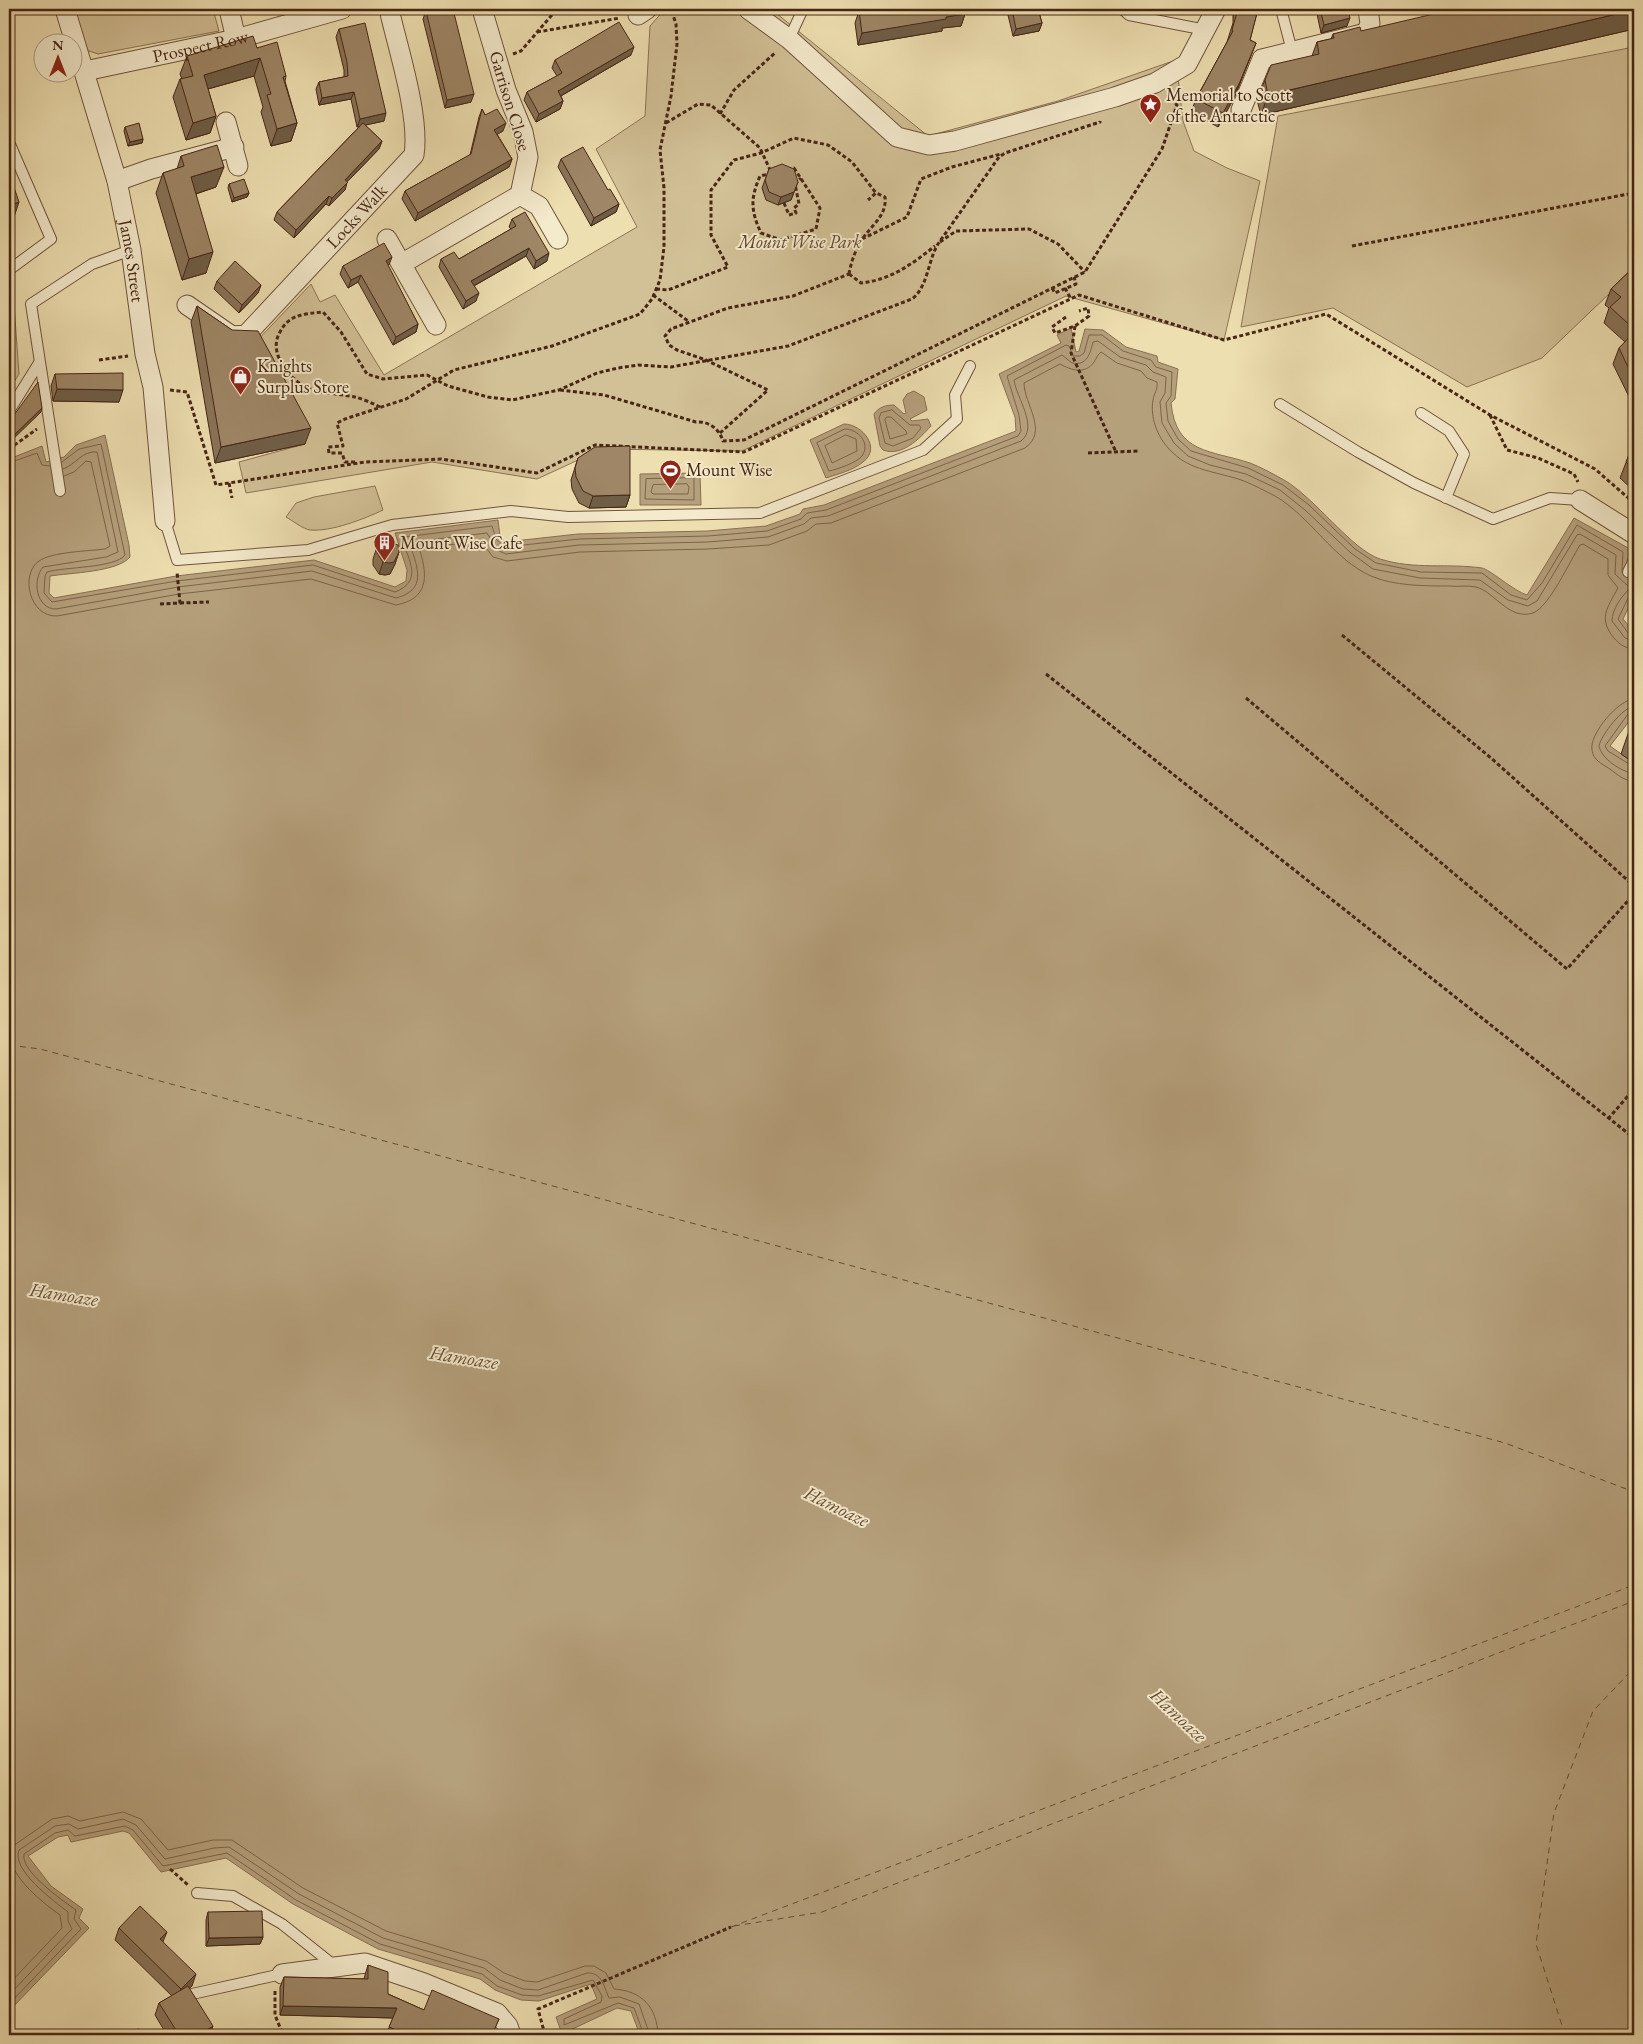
<svg xmlns="http://www.w3.org/2000/svg" width="1643" height="2044" font-family="'EB Garamond',serif">
  <style>
    .green { fill: #d2c096; stroke: #8c7356 }
    .water { fill: #b5a07c; stroke: #896f53 }
    .lines { fill: none; stroke-linecap: round; stroke-linejoin: round }
    .shore { stroke: #7e6348; stroke-width: 1 }
    .ferry { stroke: #684b34; stroke-width: 1; stroke-dasharray: 6 5; stroke-linecap: butt }
    .lane-casing { stroke: #71543c; stroke-width: 12 }
    .street-casing { stroke: #71543c; stroke-width: 21 }
    .path { stroke: #472615; stroke-width: 3; stroke-dasharray: 4 2.5; stroke-linecap: butt }
    .lane { stroke: #f4eacc; stroke-width: 10 }
    .street { stroke: #f4eacc; stroke-width: 19 }
    .wall { fill: #887358; stroke: #472615 }
    .shaded-wall { fill: #6f5e47; stroke: #472615 }
    .building { fill: #9e8666; stroke: #472615 }
    .labels { text-anchor: middle; stroke-width: 4; stroke-linejoin: round; paint-order: stroke }
    .street-label { font-size: 18px; fill: #472615; stroke: #f4eacc }
    .poi-label { font-size: 18px; fill: #472615; stroke: #f4eacc; text-anchor: start }
    .park-label { font-size: 18px; font-style: italic; fill: #63452f; stroke: #f4eacc }
    .water-label { font-size: 19px; font-style: italic; fill: #684b34; stroke: #f4eacc }
  </style>
  <rect width="100%" height="100%" fill="#eedfb1"/>
  <filter id="stains"><feTurbulence type="fractalNoise" baseFrequency=".004" numOctaves="4"/><feColorMatrix values="0 0 0 0 .2 0 0 0 0 .09 0 0 0 0 .02 0 0 0 .5 -.17"/></filter>
  <radialGradient id="worn" r=".72"><stop offset=".6" stop-color="#630" stop-opacity="0"/><stop offset="1" stop-color="#630" stop-opacity=".3"/></radialGradient>
  <!-- green -->
  <g class="green">
    <path d="M73,9h140l6,22 -121,23 -12,-4z"/>
    <path d="M665,9h106l157,127 130,-35 118,-41 7,61 11,30 33,17 33,13 -36,159 -158,-44 -324,155 -140,-2 -65,30 -105,-17 -186,31 -7,-31 66,-18 -53,-98 59,-62 9,18 15,-7 49,80 253,-148 -41,-78 49,-33 5,-90z"/>
    <path d="M1634,47v223l-92,88 -75,29 -134,-79 -92,19 37,-211z"/>
    <path d="M12,277l7,97 -10,16v-111z"/>
    <path d="M375,486l8,24c-19,9 -52,22 -73,20 -7,-1 -17,-9 -24,-13l10,-14 18,-6z"/>
  </g>
  <!-- water -->
  <g class="water">
    <path d="M1071,328l5,24 3,-1 6,-22 18,1 23,17 31,9 1,6 20,7 -3,30 -4,4c5,51 40,47 79,60 11,4 23,11 34,17 30,17 68,70 96,79 35,11 67,4 102,9 7,1 32,23 45,27l47,-77 56,31 -4,20 8,8v19l-11,23 11,13v83l-24,31 24,17v1272h-994l-9,-24 -14,-3 -55,26 -6,-17 41,-18 -6,-15 -52,17 -18,-1 -26,-10 -15,-11 -102,-30 -85,-45 -67,-46 -65,14 -32,-39 -6,-2 -52,11 -3,-7 -10,2 -30,19 23,30 32,23 -4,9 10,10 -80,83v-1552l33,-13 4,16 18,-5 12,-12 29,-10 24,110 1,12c-12,15 -61,16 -80,19l-1,17 5,5 122,-22 138,-16 81,27 11,-6 1,-11 -12,-37 103,-13 2,16 5,6 73,-8 129,-3 59,-5 34,-12 3,-5 21,-4 192,-74 -1,-14 -16,-43 62,-31 -4,-8z"/>
    <path d="M914,391l10,6 3,13 -17,9 2,2 16,-2 3,7c-12,13 -29,31 -48,24l-3,-4 -6,-32c5,-7 12,-9 20,-9l10,9 2,-1 -3,-13 4,-6z"/>
    <path d="M844,424c18,0 38,24 19,38 -9,8 -25,12 -37,16l-16,-38z"/>
    <path d="M700,473l1,32h-61v-31z"/>
  </g>
  <g class="lines">
    <!-- shore -->
    <g class="shore">
      <path d="M892,410l18,15h9l2,3 -8,10 -20,8 -8,-3 -6,-25 2,-5z"/>
      <path d="M887,417h4l15,14 1,3 -17,5 -5,-19z"/>
      <path d="M845,429c13,0 26,14 17,27 -6,7 -24,13 -33,15l-12,-28z"/>
      <path d="M846,435l10,4 1,12 -25,12 -7,-17z"/>
      <path d="M62,462l17,-13 22,-5 24,111c-9,13 -62,12 -78,17l-2,4 -1,17 8,9 125,-21 136,-16 82,27c28,-11 14,-31 7,-53l2,-2 88,-11 4,13 9,8 74,-8 129,-3 59,-5 34,-12 6,-6 19,-3 192,-74 3,-5 -2,-16 -12,-39 59,-31 3,1 4,10h7l4,-3 5,-18h13l21,16 28,9 5,7 16,5 -1,24 -5,7 2,18 10,18 13,12 57,17 35,17 26,20 46,44 21,14 45,9 61,1 29,22 16,5 15,-17 35,-58 46,27 -1,20"/>
      <path d="M9,463l28,-10 5,12 8,1"/>
      <path d="M63,469c12,-4 20,-19 34,-17l21,100 -12,5 -63,10c-11,13 -7,42 13,42l122,-22 134,-16 84,27c31,-8 22,-30 14,-53l2,-3 75,-9 10,17 9,4 73,-9 129,-3 60,-5 36,-13 7,-6 17,-2 193,-75c18,-14 -5,-44 -7,-61l48,-25 10,8c15,3 18,-9 21,-21l5,-1 22,16 26,8 7,7 13,5 -1,16 -5,9 2,21 12,20 14,13 22,9 36,9 34,16 25,20 46,43 22,16 47,9 60,2 28,20 20,6 9,-5 40,-66 3,-1 36,21 -1,19 15,14c-8,8 -18,21 -18,33l13,17 9,3"/>
      <path d="M64,476l10,-4 12,-11 5,1 19,84 -5,3c-16,2 -54,3 -66,12 -19,13 -10,56 18,55l122,-22 132,-15 85,26c32,-6 32,-28 24,-54l2,-3 59,-7 12,16 14,4 73,-9 128,-3 61,-4 38,-14 9,-7 15,-1 194,-75c24,-17 -1,-44 -1,-65l36,-19c11,6 25,11 34,-2 3,-4 3,-7 7,-10l16,11 24,8 6,7 10,4c1,8 -3,11 -4,18 -3,17 4,36 16,49 21,23 48,22 75,32 10,4 21,10 31,15 35,20 59,64 96,80 23,10 54,10 79,10 8,1 18,-1 26,1 18,4 33,34 57,26 16,-6 37,-52 47,-68l3,-1 25,15v16l10,13c-11,20 -20,31 -4,50 6,7 11,10 20,11"/>
      <path d="M694,478v22l-49,-1 1,-20z"/>
      <path d="M687,484l2,3 -1,7h-35l-2,-2 2,-7z"/>
      <path d="M1634,596l-6,2 -10,21 10,14 6,2"/>
      <path d="M1634,699c-15,0 -45,35 -42,51 1,10 10,14 18,19 8,6 14,12 24,12"/>
      <path d="M1634,706c-11,1 -33,29 -35,40 2,12 23,27 35,27"/>
      <path d="M1634,712l-6,2 -23,32 3,5 26,16"/>
      <path d="M9,1984l53,-56 -2,-13c-18,-13 -59,-44 -47,-69l39,-27 16,-3 12,5 43,-9 18,7 27,31 45,-10h19l71,48 83,43 100,30 18,12 21,8 12,1 48,-16h9l12,7 8,16c28,2 43,18 44,46"/>
      <path d="M9,1995l63,-66 -4,-8v-9c-14,-11 -57,-42 -49,-62l36,-24 14,-2 9,5 45,-10 13,6 29,34 49,-11 15,-1 70,47 84,44 101,30 16,12 23,9 15,1 49,-17c15,-1 17,14 22,25l11,-1 19,7 11,31"/>
      <path d="M9,2004l72,-75 -7,-10 2,-9c-13,-9 -56,-39 -52,-56l31,-21 13,-3 7,6 50,-10 8,4 30,36 64,-13 69,47 84,44 102,30 15,12 25,9 16,1 55,-16 9,16 -1,6 -37,17v6l54,-22 16,5 10,27"/>
    </g>
    <!-- ferry -->
    <g class="ferry">
      <path d="M9,1045l31,4 805,215 660,179 124,47h5"/>
      <path d="M734,1926l88,-14 812,-311"/>
      <path d="M731,1927l903,-342"/>
      <path d="M1565,2035l-29,-91 18,-131 39,-102 41,-43"/>
    </g>
    <defs>
      <g id="lane">
        <path d="M1122,9l7,6 77,15"/>
        <path d="M1281,9l11,42"/>
        <path d="M789,39l14,-30"/>
        <path d="M9,142l42,97 -42,31"/>
        <path d="M1280,404l78,48 56,31 79,36 57,-21 30,2"/>
        <path d="M9,411l30,-48"/>
        <path d="M1421,413l28,18 15,23 -18,44"/>
        <path d="M60,491l-29,-187 61,-40 39,-14"/>
        <path d="M165,521l12,39 131,-10 84,-25 119,-14 57,6 192,-4 163,-63 34,-31 -2,-24 15,-29"/>
        <path d="M1628,572l6,-12"/>
        <path d="M197,1893l36,3 49,28 54,43"/>
        <path d="M192,1994l90,-20"/>
      </g>
      <g id="street">
        <path id="s1" d="M65,9l52,172 14,69 14,104 8,33 12,134"/>
        <path d="M229,9l7,30"/>
        <path d="M748,9l41,30 108,98 32,8 26,-4 160,-44 40,-14 32,-19 29,-55"/>
        <path d="M638,15l9,-6"/>
        <path id="s2" d="M85,71l151,-32 106,-30"/>
        <path d="M1241,110l21,-51 104,-26 4,-9 -2,-15"/>
        <path d="M226,122l12,44"/>
        <path d="M117,181l34,-12 83,-22"/>
        <path d="M520,195l19,11 19,33"/>
        <path d="M387,239l49,86"/>
        <path d="M403,263l117,-68 8,-38 -5,-25 -17,-42 -24,-81"/>
        <path id="s3" d="M187,305l45,31 14,-1 168,-180c6,-39 -16,-106 -25,-146"/>
        <path d="M1580,500l54,34"/>
        <path d="M282,1974l83,-11 59,20 73,30 11,13 3,9"/>
      </g>
    </defs>
    <!-- lane casing -->
    <use href="#lane" class="lane-casing"/>
    <!-- street casing -->
    <use href="#street" class="street-casing"/>
    <!-- path -->
    <g class="path">
      <path d="M537,32l83,-14"/>
      <path d="M513,54l8,-3 36,-42"/>
      <path d="M720,114l14,-24 42,-38"/>
      <path d="M666,123l32,-19 13,1 49,43 11,24"/>
      <path d="M794,168l26,40 -4,21 -35,11 -20,-7c-10,-22 -11,-34 -1,-57z"/>
      <path d="M784,203l5,12 7,-2 -2,-5 5,-4 -4,-20 6,-6"/>
      <path d="M862,239l45,-22 14,-38 31,-12 49,-13"/>
      <path d="M940,242l16,-11 73,-2 29,15 27,28"/>
      <path d="M1352,246l282,-53"/>
      <path d="M849,274l12,9c30,-3 51,-19 74,-37"/>
      <path d="M849,274c2,-12 7,-26 14,-36 10,-14 24,-23 22,-41l-9,-4 -8,7"/>
      <path d="M1052,288l3,5 21,-9 -2,-7"/>
      <path d="M1065,288l6,11"/>
      <path d="M656,289l12,1 60,-23 -17,-32v-45l23,-30 27,-7 33,-15 34,7 24,17 24,31"/>
      <path d="M653,295l35,26"/>
      <path d="M1066,317l-14,10 3,6 20,-7 14,-10 -1,-8 -9,3"/>
      <path d="M1075,326l-4,27 45,99"/>
      <path d="M99,360l29,-4"/>
      <path d="M170,390l17,2 29,93 149,-23 76,-3 96,14 58,-28 149,7 335,-157 145,45 102,-26 164,101 105,54 39,34"/>
      <path d="M560,390l44,5 92,27c12,-1 23,6 27,19l21,-1 341,-168 77,-123 15,-44 -10,-10"/>
      <path d="M380,407c-8,-4 -17,-8 -25,-10 -14,-3 -38,-4 -49,-10 -18,-9 -37,-34 -27,-53 9,-20 25,-20 44,-22l18,20 26,42 16,5 44,-4 21,11 40,11 24,3 47,-10 38,-17 21,-5 20,-3 33,2 117,-21 124,-47c16,-12 16,-39 26,-55l61,-87 6,-4 95,-31v-1"/>
      <path d="M1490,415l17,35 31,8 36,16 4,8"/>
      <path d="M720,433l48,-43 -62,-30 -29,-10 -8,-5 -4,-9 6,-7 57,-21 65,-12 56,-22"/>
      <path d="M9,449l28,-20"/>
      <path d="M1088,453l52,-2"/>
      <path d="M355,462h-10l-3,-9h-13l-1,-6 15,-1 -6,-23 8,-4 61,-20 48,-29 98,-24 88,-32 12,-15 8,-19 4,-33v-59l-4,-38 11,-54 6,-52 -1,-20 -5,-15"/>
      <path d="M229,483l3,15"/>
      <path d="M180,603l29,-1"/>
      <path d="M160,604l20,-1 -3,-31"/>
      <path d="M1342,635l149,123 143,128"/>
      <path d="M1046,674l588,464"/>
      <path d="M1246,698l321,271 67,-75"/>
      <path d="M1608,1119l26,-30"/>
      <path d="M170,1869l18,16"/>
      <path d="M275,1991v24l8,20"/>
      <path d="M545,2035l-7,-26 193,-82"/>
    </g>
    <!-- lane -->
    <use href="#lane" class="lane"/>
    <!-- street -->
    <use href="#street" class="street"/>
  </g>
  <!-- wall -->
  <g class="wall">
    <path d="M1010,9h28l4,14 -3,8 -26,5 -5,-21z"/>
    <path d="M1233,9h25l-8,31 6,3 -22,55 -16,29 -27,-15 5,-13 31,-57 6,-19z"/>
    <path d="M1316,9h32l-1,17 -26,7z"/>
    <path d="M1634,9v20l-373,86 -4,-15 8,-20 47,-24 5,-14 14,-3 2,-5z"/>
    <path d="M426,11l45,91 -26,6 -22,-89z"/>
    <path d="M859,11l106,3 -4,12 -19,2v3l-84,14 -3,-22z"/>
    <path d="M339,29l45,92 -19,4 17,16 -3,8 -32,33 -2,8 -16,16 -3,-2 -32,34 -20,-18 3,-8 83,-86 -3,1 -6,-28 -32,6 -3,-16 3,-7 25,-5v-7l-8,-33z"/>
    <path d="M257,48l29,28 -1,5 12,42 -6,18 -20,5 -10,-34 2,-5 -9,-31 -46,13 8,27 -6,17 -24,7 -13,-43 7,-18h2l-2,-5 7,-18z"/>
    <path d="M631,55l-70,41 2,5 -3,8 -24,13 -12,-22 3,-8 30,-16 -5,-8 3,-8z"/>
    <path d="M482,109l3,6 18,16 -6,3 15,25 -3,8 -94,54 -13,-22 3,-8 65,-36 9,-38z"/>
    <path d="M125,127l18,12 -1,4 -14,3 -4,-15z"/>
    <path d="M181,156l35,31 -20,7 10,79 -24,7 -26,-87 7,-20 14,-4z"/>
    <path d="M561,159l47,31 11,14 -3,8 -25,14 -33,-59z"/>
    <path d="M769,169l29,13 -7,18 -13,5 -12,-5 -4,-12z"/>
    <path d="M229,184l20,9 -2,4 -15,5 -4,-14z"/>
    <path d="M512,219l35,42 -13,8 -8,-13 -52,30 2,15 -13,8 -24,-42 2,-8h18l52,-30 -2,-2z"/>
    <path d="M389,265l-1,1 30,58 -2,8 -23,13 -35,-63 -10,6 -8,-14 3,-8z"/>
    <path d="M1634,267v140l-21,-43 6,-16 6,-6 -21,-19 5,-15 -4,-3 6,-16z"/>
    <path d="M217,281l44,4 -3,8 -19,20 -25,-24z"/>
    <path d="M197,306l35,24 73,114 -90,19 -24,-141z"/>
    <path d="M55,374l64,28 -66,-1 -2,-15z"/>
    <path d="M1634,442v49l-14,-13z"/>
    <path d="M578,458l52,37 -4,12 -37,1 -10,-5 -7,-14 -1,-9z"/>
    <path d="M377,547l22,5 -4,12 -5,10 -5,1 -6,-1 -6,-9v-6z"/>
    <path d="M1634,723v40l-13,-9 8,-23z"/>
    <path d="M208,1912l55,25 -3,7 -54,2v-26z"/>
    <path d="M119,1928l44,14 29,44 -3,2 21,47h-43l-12,-20 4,-12 13,-7 -57,-56z"/>
    <path d="M368,1965l20,29 36,16 75,9 -7,16h-106l7,-17 -113,-3v-28l4,-10 80,2 1,-4z"/>
  </g>
  <!-- shaded-wall -->
  <g class="shaded-wall">
    <path d="M1634,10v19l-373,86 7,-20z"/>
    <path d="M965,14l-4,12 -19,2v3l-84,14 4,-12 84,-16z"/>
    <path d="M1350,18l-3,8 -26,7 3,-8z"/>
    <path d="M1042,23l-3,8 -26,5 3,-7z"/>
    <path d="M1256,43l-22,55 -16,29 5,-14z"/>
    <path d="M634,47l-3,8 -76,44 3,-8z"/>
    <path d="M260,58l-6,18 -57,16 7,-17z"/>
    <path d="M354,92l-3,7 -32,6 3,-7z"/>
    <path d="M474,94l-3,8 -26,6 2,-8z"/>
    <path d="M563,101l-3,8 -24,13 3,-8z"/>
    <path d="M386,113l-2,8 -27,6 3,-8z"/>
    <path d="M216,116l-6,17 -24,7 7,-17z"/>
    <path d="M297,123l-6,18 -20,5 6,-17z"/>
    <path d="M506,123l-3,8 -12,7 3,-8z"/>
    <path d="M143,139l-1,4 -14,3 2,-4z"/>
    <path d="M382,141l-3,8 -32,33 -2,8 -16,16 3,-8 13,-18z"/>
    <path d="M512,159l-3,8 -94,54 3,-8z"/>
    <path d="M224,167l-8,20 -33,11 8,-21z"/>
    <path d="M794,192l-3,8 -13,5 3,-8z"/>
    <path d="M249,193l-2,4 -15,5 2,-4z"/>
    <path d="M329,196l-3,8 -32,34 2,-8z"/>
    <path d="M19,202l-5,15 -5,2v-13z"/>
    <path d="M619,204l-3,8 -25,14 3,-8z"/>
    <path d="M529,248l-3,8 -58,33 3,-8z"/>
    <path d="M213,252l-7,21 -24,7 7,-21z"/>
    <path d="M549,253l-2,8 -13,8 2,-8z"/>
    <path d="M392,257l-3,8 -6,4 3,-8z"/>
    <path d="M361,275l-3,7 -10,6 3,-8z"/>
    <path d="M261,285l-3,8 -19,20 3,-8z"/>
    <path d="M479,293l-3,8 -13,8 3,-8z"/>
    <path d="M418,324l-2,8 -23,13 3,-8z"/>
    <path d="M57,389l66,1 -4,12 -66,-1z"/>
    <path d="M42,408l-1,4 -32,31v-3z"/>
    <path d="M311,428l-6,16 -90,19 6,-16z"/>
    <path d="M630,495l-4,12 -37,1 4,-12z"/>
    <path d="M399,552l-4,12 -5,10 -5,1 -6,-1 4,-12z"/>
    <path d="M167,1932l-5,12 -2,-5z"/>
    <path d="M263,1937l-3,7 -54,2 3,-8z"/>
    <path d="M196,1974l-4,12 -15,15 4,-12z"/>
    <path d="M283,2006l114,2 -3,10 -114,-3z"/>
    <path d="M213,2026l-3,9h-11z"/>
  </g>
  <!-- building -->
  <g class="building">
    <path d="M435,9h18l21,85 -27,6 -21,-89z"/>
    <path d="M870,9h94l1,5 -19,3v2l-84,14 -3,-22z"/>
    <path d="M1012,9h26l4,14 -26,6z"/>
    <path d="M1238,9h20l-8,31 6,3 -17,41 -16,29 -27,-14 37,-68 -1,-1z"/>
    <path d="M1320,9h28l2,9 -26,7z"/>
    <path d="M1455,9h179v1l-366,85 -3,-15 6,-15 48,-11 -2,-12 17,-4 -1,-4 27,-7 1,4z"/>
    <path d="M619,22l15,25 -76,44 5,10 -24,13 -12,-22 35,-19 -7,-13z"/>
    <path d="M365,23l21,90 -26,6 -6,-27 -32,6 -3,-16 29,-6 -1,-14 -8,-33z"/>
    <path d="M253,36l4,12 20,-6 9,34 -3,1 14,46 -20,6 -10,-34 4,-1 -11,-36 -56,17 12,41 -23,7 -13,-44 13,-3 -6,-20z"/>
    <path d="M482,109l3,6 12,-6 9,14 -12,7 18,29 -94,54 -13,-22 66,-37z"/>
    <path d="M139,123l4,16 -13,3 -5,-15z"/>
    <path d="M363,123l19,18 -37,39 3,2 -16,16 -3,-2 -33,34 -19,-18z"/>
    <path d="M217,145l7,22 -33,10 22,75 -24,7 -26,-86 21,-7 -3,-10z"/>
    <path d="M583,147l25,43 2,-1 9,15 -25,14 -33,-59z"/>
    <path d="M782,164l12,5 4,13 -4,10 -13,5 -12,-5 -4,-12 4,-11z"/>
    <path d="M9,173l10,29 -10,4z"/>
    <path d="M244,179l5,14 -15,5 -5,-14z"/>
    <path d="M525,212l24,41 -13,8 -7,-13 -58,33 8,12 -13,8 -25,-42 13,-7 5,7 57,-33 -4,-7z"/>
    <path d="M384,243l8,14 -6,4 32,63 -22,13 -35,-62 -10,5 -8,-14z"/>
    <path d="M235,261l26,24 -19,20 -25,-24z"/>
    <path d="M1634,267v62l-24,-22 11,-10 -10,-8z"/>
    <path d="M197,306l35,24 26,1 53,97 -90,19z"/>
    <path d="M1634,332v48l-15,-32z"/>
    <path d="M123,373v17l-66,-1 -2,-15z"/>
    <path d="M38,382l4,26 -33,32v-18z"/>
    <path d="M1634,442v28l-8,-8z"/>
    <path d="M630,446v49l-37,1 -10,-5 -7,-14 -1,-9 3,-10 17,-11z"/>
    <path d="M386,541l12,4 1,7 -5,10 -5,1 -6,-1 -6,-9v-6z"/>
    <path d="M1634,723v11l-5,-3z"/>
    <path d="M140,1906l27,26 -7,7 36,35 -15,15 -62,-61z"/>
    <path d="M262,1911l1,26 -54,1 -1,-26z"/>
    <path d="M368,1965l20,7v22l36,16 8,-20 67,29 -7,16h-84l-19,-8 8,-19 -114,-2 1,-29 84,2z"/>
    <path d="M188,1986l25,40 -14,9h-20l-20,-32z"/>
    <path d="M139,2029l1,6h-27z"/>
  </g>
  <!-- icons -->
  <defs>
    <symbol id="sight-pin" viewBox="-11 -11 22 30"><path d="M0 17L-7.5 6A9.5 9.5 0 1 1 7.5 6Z" fill="#8f2418" stroke="#f4eacc"/><path d="M0-6L1.8-2.2L6-1.7L2.9 1.2L3.7 5.4L0 3.3L-3.7 5.4L-2.9 1.2L-6-1.7L-1.8-2.2Z" fill="#fff"/></symbol>
    <symbol id="shop-pin" viewBox="-11 -11 22 30"><path d="M0 17L-7.5 6A9.5 9.5 0 1 1 7.5 6Z" fill="#8f2418" stroke="#f4eacc"/><path d="M-5-2.5h2.3a2.7 3.5 0 0 1 5.4 0H5L5.5 6h-11ZM-1.5-2.5h3a1.5 2.3 0 0 0-3 0Z" fill="#fff"/></symbol>
    <symbol id="stadium-pin" viewBox="-11 -11 22 30"><path d="M0 17L-7.5 6A9.5 9.5 0 1 1 7.5 6Z" fill="#8f2418" stroke="#f4eacc"/><path d="M0-5a6.5 5 0 1 0 0 10a6.5 5 0 1 0 0-10ZM-3.5-1.8h7v3.6h-7Z" fill="#fff"/></symbol>
    <symbol id="building-pin" viewBox="-11 -11 22 30"><path d="M0 17L-7.5 6A9.5 9.5 0 1 1 7.5 6Z" fill="#8f2418" stroke="#f4eacc"/><path d="M-4-6H4V6H1V3H-1V6H-4ZM-2.5-4.3h1.7v1.8h-1.7ZM.8-4.3h1.7v1.8H.8ZM-2.5-1h1.7V.8h-1.7ZM.8-1h1.7V.8H.8Z" fill="#fff"/></symbol>
  </defs>
  <g fill-rule="evenodd">
    <use href="#sight-pin" x="1138" y="92" width="25" height="34"/>
    <use href="#shop-pin" x="228" y="364" width="25" height="34"/>
    <use href="#stadium-pin" x="658" y="458" width="25" height="34"/>
    <use href="#building-pin" x="372" y="530" width="25" height="34"/>
  </g>
  <g class="labels">
    <!-- street labels -->
    <g class="street-label">
      <text dy="6" stroke="none"><textPath href="#s2" startOffset="118">Prospect Row</textPath></text>
      <text transform="translate(510 101) rotate(73)" y="6">Garrison Close</text>
      <text dy="6" stroke="none"><textPath href="#s3" startOffset="231">Locks Walk</textPath></text>
      <text dy="6" stroke="none"><textPath href="#s1" startOffset="261">James Street</textPath></text>
    </g>
    <!-- poi labels -->
    <g class="poi-label">
      <text x="1166" y="101">Memorial to Scott<tspan x="1166" dy="21">of the Antarctic</tspan></text>
      <text x="257" y="372">Knights<tspan x="257" dy="21">Surplus Store</tspan></text>
      <text x="686" y="476">Mount Wise</text>
      <text x="400" y="549">Mount Wise Cafe</text>
    </g>
    <!-- park labels -->
    <g class="park-label">
      <text x="800" y="248">Mount Wise Park</text>
    </g>
    <!-- water labels -->
    <g class="water-label">
      <text transform="translate(64 1294) rotate(9)" y="7">Hamoaze</text>
      <text transform="translate(464 1357) rotate(9)" y="7">Hamoaze</text>
      <text transform="translate(837 1506) rotate(26)" y="7">Hamoaze</text>
      <text transform="translate(1179 1715) rotate(43)" y="7">Hamoaze</text>
    </g>
  </g>
  <!-- margin -->
  <rect width="1643" height="2044" fill="none" stroke="#eedfb1" stroke-width="30"/>
  <rect x="10" y="10" width="1623" height="2024" fill="none" stroke="#472615" stroke-width="2.5"/>
  <rect x="15" y="15" width="1613" height="2014" fill="none" stroke="#472615"/>
  <!-- north arrow -->
  <g transform="translate(58 58)"><circle r="24" fill="#f4eacc" stroke="#af9c83"/>
  <path d="M0-4L9 19L0 12L-9 19Z" fill="#8f2418"/>
  <text y="-8" font-size="14" font-weight="bold" text-anchor="middle" fill="#472615">N</text>
  </g>
  <rect width="100%" height="100%" filter="url(#stains)"/>
  <rect width="100%" height="100%" fill="url(#worn)"/>
</svg>
